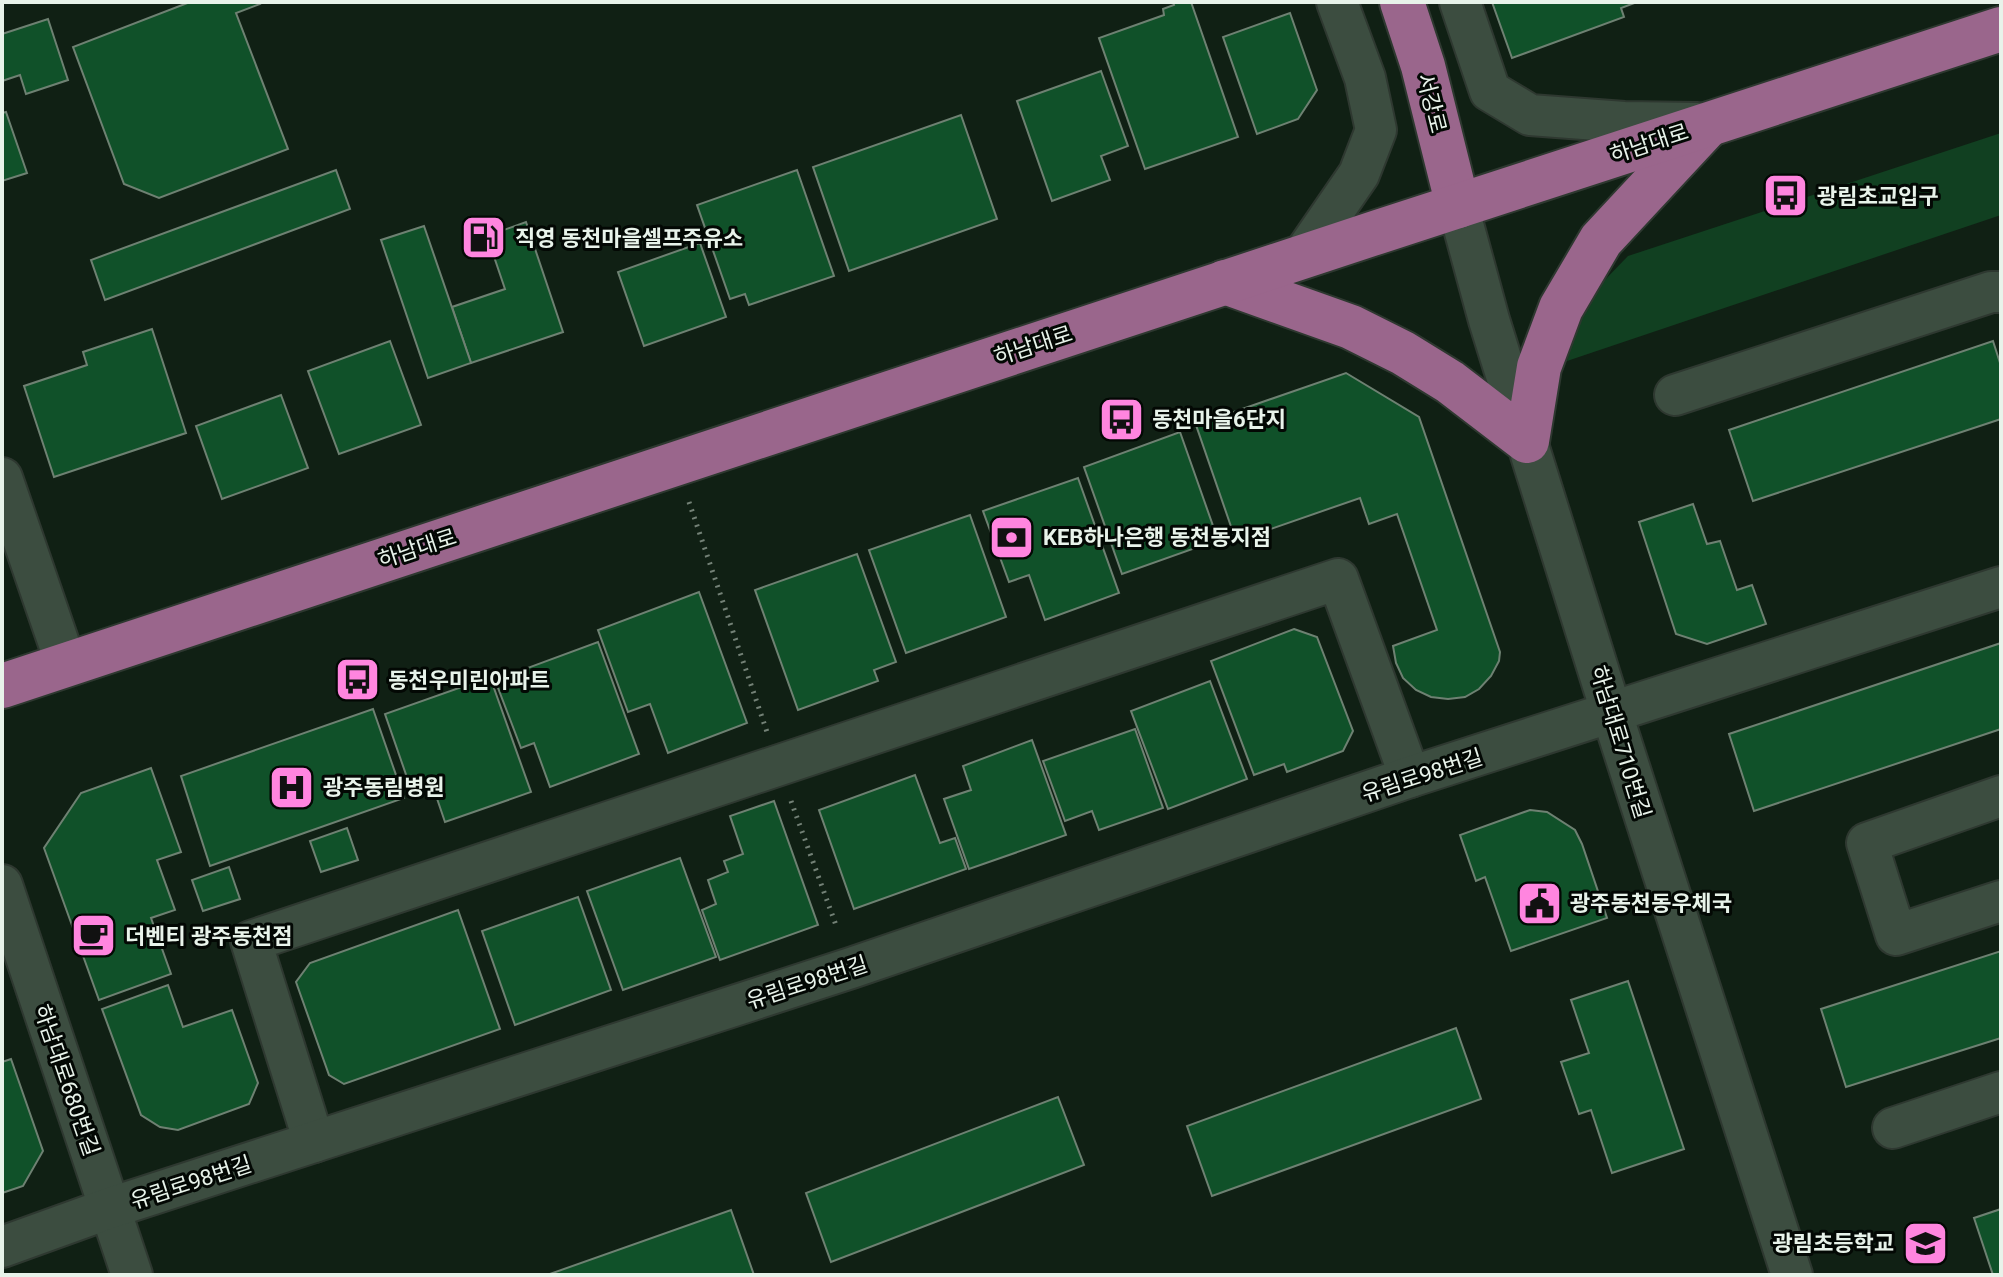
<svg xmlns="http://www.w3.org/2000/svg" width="2003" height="1277" font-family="Roboto,'Noto Sans KR',sans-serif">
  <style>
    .green { fill: #114021 }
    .building { fill: #105129; stroke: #6e8172; stroke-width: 2 }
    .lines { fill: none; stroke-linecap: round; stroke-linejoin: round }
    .minor-casing { stroke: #2e3830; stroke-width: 44 }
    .major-casing { stroke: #2e3830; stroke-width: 48 }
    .path { stroke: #738176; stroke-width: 5; stroke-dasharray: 2 6; stroke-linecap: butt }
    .minor { stroke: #3c4d40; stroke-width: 40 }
    .major { stroke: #9a668c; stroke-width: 44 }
    .labels { text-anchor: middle; stroke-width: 6; stroke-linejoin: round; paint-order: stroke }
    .street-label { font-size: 22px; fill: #e8f3ea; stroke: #030804 }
    .poi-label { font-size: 22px; font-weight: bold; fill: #e8f3ea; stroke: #030804; text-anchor: start }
  </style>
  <rect width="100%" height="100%" fill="#102014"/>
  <!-- green -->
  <path class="green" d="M2001,133v82l-434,146 12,-44 19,-30 30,-31z"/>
  <!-- building -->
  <g class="building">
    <path d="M190,2h69l1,2 -24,9 52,136 -129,49 -35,-14 -51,-137z"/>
    <path d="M1173,2h18l47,135 -93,32 -46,-131 65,-23 -1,-6 11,-4z"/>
    <path d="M1492,2h145l-16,6 3,9 -112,41z"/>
    <path d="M1290,13l27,77 -19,29 -41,15 -34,-97z"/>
    <path d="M48,19l20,61 -42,14 -6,-19 -18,6v-47z"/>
    <path d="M1101,71l27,75 -27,10 9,24 -58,21 -35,-100z"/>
    <path d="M6,112l21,61 -25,8v-68z"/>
    <path d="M961,115l36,104 -148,52 -36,-104z"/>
    <path d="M336,170l14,39 -245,91 -14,-40z"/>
    <path d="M797,170l37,106 -85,29 -4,-11 -15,5 -33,-94z"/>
    <path d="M526,222l37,110 -92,31 -19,-56 53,-18 -18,-53z"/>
    <path d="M424,226l47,137 -43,15 -47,-138z"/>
    <path d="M700,243l26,74 -82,29 -26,-74z"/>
    <path d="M152,329l34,104 -132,44 -30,-91 63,-21 -4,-13z"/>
    <path d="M390,341l31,84 -82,29 -31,-83z"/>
    <path d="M1993,341l8,25v53l-248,82 -24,-71z"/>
    <path d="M1346,373l73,44 81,235 -1,9 -8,15 -12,13 -14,8 -17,2 -17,-2 -15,-7 -13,-12 -7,-15 -3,-17 44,-16 -40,-116 -28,10 -9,-26 -124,43 -40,-116z"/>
    <path d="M281,395l27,73 -86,31 -26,-73z"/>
    <path d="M1180,432l38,108 -96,34 -38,-107z"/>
    <path d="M1078,478l41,115 -74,27 -16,-45 -20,7 -26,-71z"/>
    <path d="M1693,504l14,40 13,-3 17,49 15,-5 14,39 -59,20 -31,-10 -37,-112z"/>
    <path d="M970,515l36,102 -100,36 -37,-103z"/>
    <path d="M857,554l39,108 -22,8 4,11 -80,29 -43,-120z"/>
    <path d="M699,592l48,131 -79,30 -18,-49 -22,8 -30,-82z"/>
    <path d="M1294,629l23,8 36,94 -10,20 -56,21 -3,-8 -30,11 -43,-114z"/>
    <path d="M598,642l41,112 -89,33 -16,-44 -13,5 -26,-68z"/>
    <path d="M2001,643v86l-247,82 -25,-77z"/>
    <path d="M490,677l41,115 -86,30 -14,-41 -20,8 -26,-75z"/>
    <path d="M1210,681l37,98 -79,30 -37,-98z"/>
    <path d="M373,709l31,89 -194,68 -29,-90z"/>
    <path d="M1135,729l28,79 -64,22 -7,-19 -27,10 -22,-60z"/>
    <path d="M1032,740l34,95 -97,34 -25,-70 27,-9 -8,-24z"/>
    <path d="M151,768l30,84 -24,8 18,50 -24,8 20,56 -72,26 -55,-152 37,-55z"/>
    <path d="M915,775l25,68 15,-5 11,31 -112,40 -35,-99z"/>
    <path d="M774,801l44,124 -98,35 -18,-50 14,-6 -8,-24 20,-8 -4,-11 19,-7 -13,-38z"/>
    <path d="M1530,810l17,2 28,18 7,14 25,74 -96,33 -26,-74 -9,4 -16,-46z"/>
    <path d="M347,828l11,32 -37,12 -11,-31z"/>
    <path d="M680,858l36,99 -93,33 -36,-99z"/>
    <path d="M229,867l11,32 -37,12 -11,-31z"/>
    <path d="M578,897l33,93 -96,35 -33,-94z"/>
    <path d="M458,910l42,119 -156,55 -15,-9 -33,-93 14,-19z"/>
    <path d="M2001,951v87l-155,49 -25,-78z"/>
    <path d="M1628,981l56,168 -72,24 -21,-63 -12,4 -18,-52 28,-9 -18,-53z"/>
    <path d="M168,985l15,42 49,-17 26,73 -9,21 -71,26 -18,-3 -19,-12 -39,-106z"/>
    <path d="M1456,1028l25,71 -269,97 -25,-70z"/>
    <path d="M11,1059l32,92 -20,35 -21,7v-131z"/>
    <path d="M1058,1097l26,68 -253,97 -25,-69z"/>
    <path d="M2001,1209v66h-8l-19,-57z"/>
    <path d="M731,1210l23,65h-207z"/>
  </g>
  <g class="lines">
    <defs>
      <g id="minor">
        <path d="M1460,2l30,89 40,24 94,7 73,1"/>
        <path d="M1458,206l31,114 123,394 180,561"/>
        <path d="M1302,257l57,-83 17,-44 -11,-52 -28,-76"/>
        <path d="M1675,395l316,-103h10"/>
        <path d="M2,478l64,186"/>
        <path d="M2001,796l-134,47 29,92 105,-34"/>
        <path d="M2,885l130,390"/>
        <path d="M1893,1128l108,-36"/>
        <path d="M314,1142l-63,-201 1087,-362 72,198"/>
        <path d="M2,1247l108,-39 741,-240 559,-191 591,-190"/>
      </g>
      <g id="major">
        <path d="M1402,2l21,64 35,140"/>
        <path d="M1225,282l126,45 52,26 47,29 77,59 12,-74 22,-59 40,-68 106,-114"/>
        <path d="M2,686l1376,-454 623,-203"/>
      </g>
    </defs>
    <!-- minor casing -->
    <use href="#minor" class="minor-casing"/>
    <!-- major casing -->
    <use href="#major" class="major-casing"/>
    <!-- path -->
    <g class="path">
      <path d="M689,502l78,230"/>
      <path d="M791,801l46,127"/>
    </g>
    <!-- minor -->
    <use href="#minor" class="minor"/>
    <!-- major -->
    <use href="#major" class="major"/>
  </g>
  <!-- icons -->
  <defs>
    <symbol id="bus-square" viewBox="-11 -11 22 22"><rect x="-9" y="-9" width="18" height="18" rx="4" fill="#ff85df" stroke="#030804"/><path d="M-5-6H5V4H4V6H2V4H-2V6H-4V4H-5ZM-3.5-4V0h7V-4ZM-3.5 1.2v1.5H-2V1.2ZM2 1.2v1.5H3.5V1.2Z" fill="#111"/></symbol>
    <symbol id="fuel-square" viewBox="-11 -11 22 22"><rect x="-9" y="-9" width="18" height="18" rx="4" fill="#ff85df" stroke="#030804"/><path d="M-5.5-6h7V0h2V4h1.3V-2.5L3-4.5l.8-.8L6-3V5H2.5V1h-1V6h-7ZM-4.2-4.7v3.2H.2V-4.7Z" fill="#111"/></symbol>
    <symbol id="bank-square" viewBox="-11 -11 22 22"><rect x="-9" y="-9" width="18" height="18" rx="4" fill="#ff85df" stroke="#030804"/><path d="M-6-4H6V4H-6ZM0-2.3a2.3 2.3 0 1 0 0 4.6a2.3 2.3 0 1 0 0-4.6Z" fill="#111"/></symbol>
    <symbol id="hospital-square" viewBox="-11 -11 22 22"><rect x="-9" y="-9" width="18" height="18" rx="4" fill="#ff85df" stroke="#030804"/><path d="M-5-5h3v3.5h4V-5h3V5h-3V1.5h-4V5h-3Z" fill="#111"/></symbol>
    <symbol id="civic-square" viewBox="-11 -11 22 22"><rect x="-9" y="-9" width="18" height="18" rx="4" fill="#ff85df" stroke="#030804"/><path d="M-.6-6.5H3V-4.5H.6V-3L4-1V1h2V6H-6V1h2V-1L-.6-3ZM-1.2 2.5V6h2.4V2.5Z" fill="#111"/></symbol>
    <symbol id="cafe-square" viewBox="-11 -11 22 22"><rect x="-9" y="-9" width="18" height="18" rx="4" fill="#ff85df" stroke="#030804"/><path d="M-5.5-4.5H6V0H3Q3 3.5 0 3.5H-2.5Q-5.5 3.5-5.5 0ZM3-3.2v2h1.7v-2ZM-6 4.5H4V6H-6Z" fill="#111"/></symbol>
    <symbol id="school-square" viewBox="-11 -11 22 22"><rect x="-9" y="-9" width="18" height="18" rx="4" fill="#ff85df" stroke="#030804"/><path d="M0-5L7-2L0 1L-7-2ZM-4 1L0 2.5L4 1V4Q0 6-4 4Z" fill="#111"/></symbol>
  </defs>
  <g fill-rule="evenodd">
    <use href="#bus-square" x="1760" y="170" width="51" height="51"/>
    <use href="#fuel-square" x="458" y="212" width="51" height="51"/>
    <use href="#bus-square" x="1096" y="394" width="51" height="51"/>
    <use href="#bank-square" x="986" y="512" width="51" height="51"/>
    <use href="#bus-square" x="332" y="654" width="51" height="51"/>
    <use href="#hospital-square" x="266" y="762" width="51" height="51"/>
    <use href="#civic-square" x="1514" y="878" width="51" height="51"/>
    <use href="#cafe-square" x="68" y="910" width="51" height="51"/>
    <use href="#school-square" x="1900" y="1218" width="51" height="51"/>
  </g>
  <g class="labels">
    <!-- street labels -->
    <g class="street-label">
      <text transform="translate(1432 103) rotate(76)" y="8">서강로</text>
      <text transform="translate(1649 143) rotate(-18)" y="8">하남대로</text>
      <text transform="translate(1033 345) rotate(-18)" y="8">하남대로</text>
      <text transform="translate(417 548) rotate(-18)" y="8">하남대로</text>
      <text transform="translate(1621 742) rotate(73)" y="8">하남대로710번길</text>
      <text transform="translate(1422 775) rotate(-18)" y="8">유림로98번길</text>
      <text transform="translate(807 982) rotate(-18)" y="8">유림로98번길</text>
      <text transform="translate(67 1080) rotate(71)" y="8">하남대로680번길</text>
      <text transform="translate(191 1182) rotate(-18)" y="8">유림로98번길</text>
    </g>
    <!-- poi labels -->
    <g class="poi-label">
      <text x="1817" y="204">광림초교입구</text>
      <text x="515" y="246">직영 동천마을셀프주유소</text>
      <text x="1152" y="427">동천마을6단지</text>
      <text x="1043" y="545">KEB하나은행 동천동지점</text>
      <text x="388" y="688">동천우미린아파트</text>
      <text x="323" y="795">광주동림병원</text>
      <text x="1570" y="911">광주동천동우체국</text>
      <text x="125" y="944">더벤티 광주동천점</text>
      <text x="1894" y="1251" text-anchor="end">광림초등학교</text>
    </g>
  </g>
  <!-- border -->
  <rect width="2003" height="1277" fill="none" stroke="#e8f3ea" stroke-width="8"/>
</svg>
